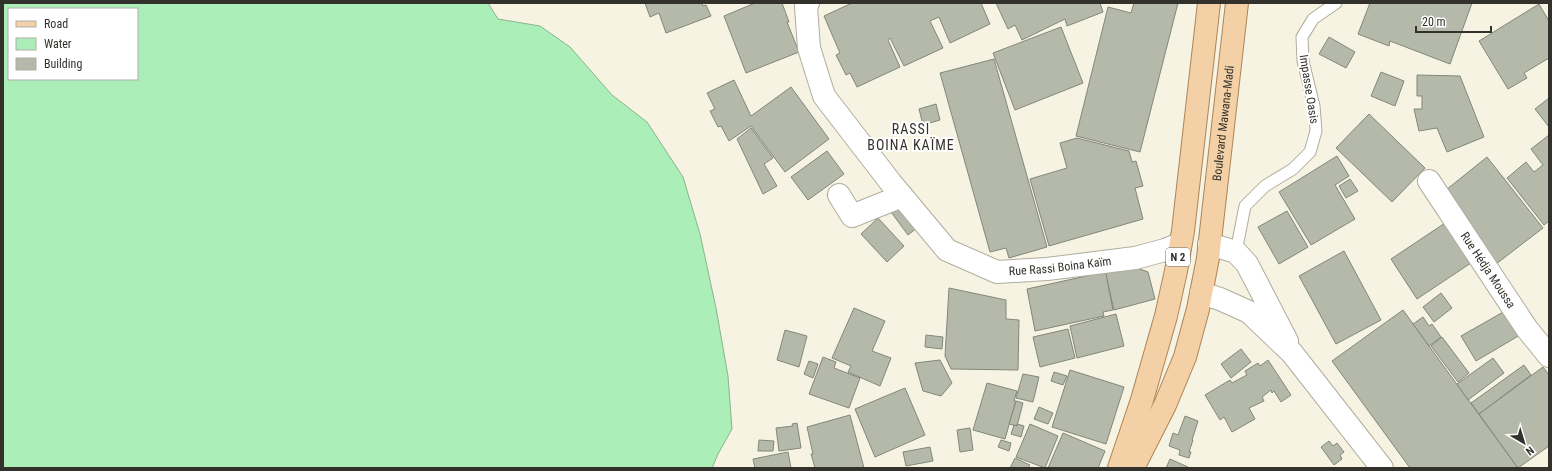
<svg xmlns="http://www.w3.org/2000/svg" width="1552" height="471" font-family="'Roboto Condensed',sans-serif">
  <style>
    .water { fill: #aceeb7; stroke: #88b58d; fill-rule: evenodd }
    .building { fill: #b4b9aa; stroke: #828779 }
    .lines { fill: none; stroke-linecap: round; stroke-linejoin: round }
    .service-casing { stroke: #b0ad9e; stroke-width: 13 }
    .minor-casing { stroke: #b0ad9e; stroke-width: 24 }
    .tertiary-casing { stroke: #b0ad9e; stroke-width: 24 }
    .primary-casing { stroke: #ac8455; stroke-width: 24 }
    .service { stroke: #fff; stroke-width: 11 }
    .minor { stroke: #fff; stroke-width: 22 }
    .tertiary { stroke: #fff; stroke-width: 22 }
    .primary { stroke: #f4d0a7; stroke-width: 22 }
    .labels { text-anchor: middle; stroke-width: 4; stroke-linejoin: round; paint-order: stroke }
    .shield { fill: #fff; stroke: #706f6b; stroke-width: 1 }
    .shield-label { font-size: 11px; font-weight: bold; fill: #33312b }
    .street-label { font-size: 12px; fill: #33312b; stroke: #fff }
    .quarter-label { font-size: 14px; letter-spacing: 1px; fill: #33312b; stroke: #fff }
  </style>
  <rect width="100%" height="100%" fill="#f7f3e3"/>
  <!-- water -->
  <path class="water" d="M3,3h485l10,16 42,7 30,21 42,48 35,27 36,55 17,57 16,74 12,68 4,53 -14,25 -6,14h-709zM9,9h128v70h-128z"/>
  <!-- building -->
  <g class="building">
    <path d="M645,3h57l1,3 3,-1 5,11 -45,17 -7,-20 -9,4z"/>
    <path d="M755,3h27l7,19h-2l12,30 -53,21 -22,-57z"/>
    <path d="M852,3h129l9,21 -40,19 -11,-26 -9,4 13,27 -39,18 -14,-28 -2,2 12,27 -43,20 -7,-14 -4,2 -10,-20 4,-2 -16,-37z"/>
    <path d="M996,3h104l3,9 -36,14 -2,-7 -43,21 -7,-15 -7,4z"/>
    <path d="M1134,3h44l-38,149 -64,-16 32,-129 23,6z"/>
    <path d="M1370,3h102l-22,61 -60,-23 -1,5 -31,-12z"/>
    <path d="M1539,4l10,17v37l-25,15 3,5 -19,11 -29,-48z"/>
    <path d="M1061,27l22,56 -68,27 -22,-57z"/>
    <path d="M1329,37l26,15 -9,16 -27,-14z"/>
    <path d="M994,59l53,188 -38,11 -3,-10 -16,4 -50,-179z"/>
    <path d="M1381,72l23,9 -9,25 -24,-10z"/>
    <path d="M1417,75l43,1 24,61 -37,15 -10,-24 -18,3 -5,-22h8v-13h-5z"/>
    <path d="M734,80l17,36 40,-29 38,52 -44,33 -34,-46 -22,15 -8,-15 -3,1 -8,-16 5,-2 -8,-16z"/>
    <path d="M1549,98v29l-14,-18z"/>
    <path d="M936,104l4,16 -17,5 -4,-16z"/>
    <path d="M1369,114l56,54 -33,34 -56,-54z"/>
    <path d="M751,128l22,30 -9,6 13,22 -14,8 -26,-55z"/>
    <path d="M1549,135v86l-5,4 -37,-47 19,-16 8,10 9,-7 -12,-16z"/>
    <path d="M1077,138l52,13 3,11 4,-1 7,25 -8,2 8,31 -94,27 -19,-67 37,-11 -7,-25z"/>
    <path d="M827,151l17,23 -36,26 -17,-23z"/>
    <path d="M1337,156l12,20 -14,9 20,34 -44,26 -32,-53z"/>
    <path d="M1487,157l56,71 -47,36 -55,-70z"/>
    <path d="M1350,179l8,12 -12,7 -7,-12z"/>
    <path d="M900,205l18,22 -10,8 -17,-23z"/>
    <path d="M1287,211l21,36 -29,17 -21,-37z"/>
    <path d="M878,218l26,28 -17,16 -26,-28z"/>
    <path d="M1445,223l26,40 -54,36 -26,-40z"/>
    <path d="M1344,251l37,69 -45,24 -37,-68z"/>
    <path d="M1129,265l19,7 7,27 -41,11 -9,-38z"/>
    <path d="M1105,269l8,41 -10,2 1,4 -69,15 -8,-42 64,-14 -1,-3z"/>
    <path d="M949,288l57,12v19l13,1 -1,50 -67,-1 -6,-13z"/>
    <path d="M1441,293l11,15 -18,14 -11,-15z"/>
    <path d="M854,308l31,13 -13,30 19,7 -11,28 -32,-14 3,-6 -19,-8z"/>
    <path d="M1403,310l26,36 89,122h-108l-78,-107z"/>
    <path d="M1505,311l15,24 -44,26 -15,-25z"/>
    <path d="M1116,314l8,32 -47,12 -7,-32z"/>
    <path d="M1423,317l6,9 3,-2 9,13 -12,9 -16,-22z"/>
    <path d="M1068,329l7,29 -35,9 -7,-30z"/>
    <path d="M785,330l22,6 -8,31 -22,-7z"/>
    <path d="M926,335l17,2 -1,12 -17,-2z"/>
    <path d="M1442,337l27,36 -11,9 -27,-36z"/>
    <path d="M1241,349l10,13 -20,16 -10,-14z"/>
    <path d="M823,357l13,5 -2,6 26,10 -11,30 -40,-14z"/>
    <path d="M1493,358l11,15 -36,27 -11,-16z"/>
    <path d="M940,360l12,23 -11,13 -18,-5 -8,-28z"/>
    <path d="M1268,360l23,35 -10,7 -7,-11 -2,2 -1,-3 -9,7 2,4 -15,7 6,11 -23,13 -8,-15 -4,3 -15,-25 25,-15 2,3 13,-7 2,-1 -2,-4 13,-8 2,3z"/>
    <path d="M809,361l9,3 -5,14 -9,-4z"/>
    <path d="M1524,365l7,10 -52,39 -8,-11z"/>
    <path d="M1543,367l6,8v71l-31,22 -39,-54z"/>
    <path d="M1070,370l54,17 -18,57 -54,-17z"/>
    <path d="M1054,372l13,4 -4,9 -12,-4z"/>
    <path d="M1023,374l16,3 -6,25 -17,-4z"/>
    <path d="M987,383l30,8 -3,10h2l-11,38 -32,-9z"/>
    <path d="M905,388l20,47 -50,22 -20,-48z"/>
    <path d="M1016,401l7,2 -6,23 -8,-2z"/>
    <path d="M1039,407l14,6 -5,11 -14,-5z"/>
    <path d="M850,415l14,53h-49l-4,-14h2l-6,-27z"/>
    <path d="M1185,416l13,5 -6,19h1l-4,12h2l-2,6 -10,-3 1,-5 -11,-4 4,-13 5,2z"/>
    <path d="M797,423l4,25 -22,3 -3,-23 17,-2 -1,-2z"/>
    <path d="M1017,424l7,2 -3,11 -10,-3 3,-9 3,1z"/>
    <path d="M1030,424l28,12 -13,32 -29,-11z"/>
    <path d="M970,428l3,22 -13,2 -3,-22z"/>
    <path d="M1063,433l42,18 -7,17h-50z"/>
    <path d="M759,440l15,1 -1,10h-15z"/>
    <path d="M1001,440l10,3 -2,8 -11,-4z"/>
    <path d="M1329,441l4,5 4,-3 7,9 -4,3 2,4 -8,6 -13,-18z"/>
    <path d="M930,447l3,14 -27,5 -3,-14z"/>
    <path d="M788,452l3,16h-36l-2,-9z"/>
    <path d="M1015,458l15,7 -2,3h-18z"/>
    <path d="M1170,459l18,8v1h-22z"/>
  </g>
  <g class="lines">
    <defs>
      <path id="service" d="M1236,252l9,-46 20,-20 28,-17 17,-17 6,-21 -2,-25 -11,-45 -1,-24 11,-18 23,-16"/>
      <g id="minor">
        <path id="s1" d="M808,3l-2,4 3,41 15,48 67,87 56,67 50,22 50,-3 88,-11 30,-8 15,-6"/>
        <path id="s2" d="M1429,181l98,148 22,27"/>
        <path d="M839,195l13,21 50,-20"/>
      </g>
      <g id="tertiary">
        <path d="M1209,244l27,8 11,12 40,77"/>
        <path d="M1201,293l19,6 29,13 43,41 90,115"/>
      </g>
      <g id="primary">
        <path d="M1119,468l23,-68 24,-84 10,-45 7,-40 26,-228"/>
        <path id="s3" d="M1133,468l32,-63 20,-48 13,-48 10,-51 29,-255"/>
      </g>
    </defs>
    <!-- service casing -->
    <use href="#service" class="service-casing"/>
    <!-- minor casing -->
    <use href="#minor" class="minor-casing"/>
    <!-- tertiary casing -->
    <use href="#tertiary" class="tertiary-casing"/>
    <!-- primary casing -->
    <use href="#primary" class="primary-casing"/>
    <!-- service -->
    <use href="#service" class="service"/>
    <!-- minor -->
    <use href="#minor" class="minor"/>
    <!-- tertiary -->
    <use href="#tertiary" class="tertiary"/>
    <!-- primary -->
    <use href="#primary" class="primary"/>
  </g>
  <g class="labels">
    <!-- shield labels -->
    <rect class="shield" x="1166" y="248" width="24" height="18" rx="3"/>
    <g class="shield-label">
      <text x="1178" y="261">N 2</text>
    </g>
    <!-- street labels -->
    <g class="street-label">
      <text transform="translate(1309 89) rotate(81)" y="4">Impasse Oasis</text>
      <text dy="4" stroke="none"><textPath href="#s3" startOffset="360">Boulevard Mawana-Madi</textPath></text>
      <text dy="4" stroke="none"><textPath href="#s1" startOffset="411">Rue Rassi Boina Kaïm</textPath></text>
      <text dy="4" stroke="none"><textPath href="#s2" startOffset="107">Rue Hédja Moussa</textPath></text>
    </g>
    <!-- quarter labels -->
    <g class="quarter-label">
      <text x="911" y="134">RASSI<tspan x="911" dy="16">BOINA KAÏME</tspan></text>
    </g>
  </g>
  <!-- border -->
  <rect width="1552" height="471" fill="none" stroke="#33312b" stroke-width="8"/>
  <!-- legend -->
  <rect x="8" y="8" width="130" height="72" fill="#ffffff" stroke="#adadaa"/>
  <rect x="16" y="21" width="20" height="6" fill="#f4d0a7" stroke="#adadaa"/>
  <text x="44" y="28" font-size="12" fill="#33312b">Road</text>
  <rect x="16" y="38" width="20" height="12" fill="#aceeb7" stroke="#adadaa"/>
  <text x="44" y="48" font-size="12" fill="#33312b">Water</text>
  <rect x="16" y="58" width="20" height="12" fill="#b4b9aa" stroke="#adadaa"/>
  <text x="44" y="68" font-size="12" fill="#33312b">Building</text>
  <!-- north arrow -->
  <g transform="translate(1524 443) rotate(142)" stroke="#ffffff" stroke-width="3" paint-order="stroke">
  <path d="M0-3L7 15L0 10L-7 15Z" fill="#33312b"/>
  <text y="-6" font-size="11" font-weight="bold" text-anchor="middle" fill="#33312b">N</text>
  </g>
  <!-- scale -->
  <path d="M1416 26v6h75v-6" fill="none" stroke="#33312b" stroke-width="2"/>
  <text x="1422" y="26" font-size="12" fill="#33312b" stroke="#ffffff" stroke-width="3" paint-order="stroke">20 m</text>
</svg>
